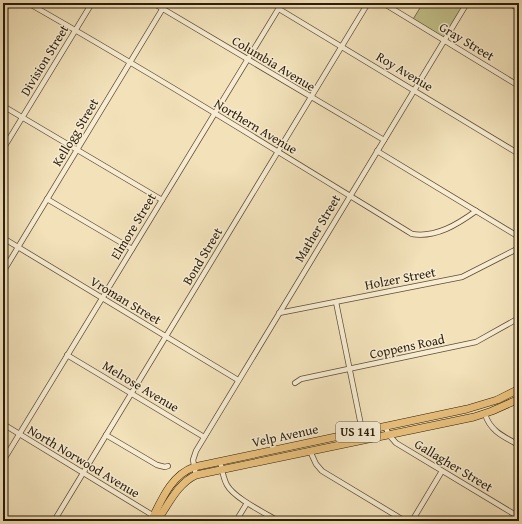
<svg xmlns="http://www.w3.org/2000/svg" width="522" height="524" font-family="'Gentium Book Plus',serif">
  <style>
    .green { fill: #c2c18a; stroke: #766f4a }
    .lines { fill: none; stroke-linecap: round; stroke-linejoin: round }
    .minor-casing { stroke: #5d4e36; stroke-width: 6 }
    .tertiary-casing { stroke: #5d4e36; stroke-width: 7 }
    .primary-casing { stroke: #2b1d0b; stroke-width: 8 }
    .minor { stroke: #f7ecd2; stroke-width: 4.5 }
    .tertiary { stroke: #f7ecd2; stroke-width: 5.5 }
    .primary { stroke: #e9c07c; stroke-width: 7 }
    .labels { text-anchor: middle; stroke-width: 3; stroke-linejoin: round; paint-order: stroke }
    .shield { fill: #f7ecd2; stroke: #685b47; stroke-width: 1 }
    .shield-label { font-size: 12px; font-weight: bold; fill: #2b1d0b }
    .street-label { font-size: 13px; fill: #2b1d0b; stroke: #f7ecd2 }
  </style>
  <rect width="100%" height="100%" fill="#f2e1b9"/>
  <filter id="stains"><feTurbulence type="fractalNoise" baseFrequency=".005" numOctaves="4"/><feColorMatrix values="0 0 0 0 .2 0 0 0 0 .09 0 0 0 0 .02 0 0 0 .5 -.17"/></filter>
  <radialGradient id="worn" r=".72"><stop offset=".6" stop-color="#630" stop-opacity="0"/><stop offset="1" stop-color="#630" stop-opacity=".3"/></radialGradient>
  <!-- green -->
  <path class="green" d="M423,3h44l-23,38 -32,-20z"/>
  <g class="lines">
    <defs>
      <g id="minor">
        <path d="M28,3c130,74 257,153 384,231 24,4 46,-10 64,-23"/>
        <path d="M153,3l231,137"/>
        <path d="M383,3l136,83"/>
        <path d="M509,3l10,6"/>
        <path d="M279,9l240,145"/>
        <path d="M3,106l159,94"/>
        <path d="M3,149l89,-146"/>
        <path d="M377,151l142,86"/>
        <path d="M47,199l85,50"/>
        <path d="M3,238l235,142"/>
        <path d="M3,272l163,-269"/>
        <path d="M336,302l28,138"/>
        <path d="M279,313l183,-36 57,-29"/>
        <path d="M67,355l137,82"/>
        <path d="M295,383l6,-4 175,-37 43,-24"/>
        <path d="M485,414c5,17 19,23 34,31"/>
        <path d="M3,424l151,92"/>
        <path d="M385,426l4,9 7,8 123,74"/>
        <path d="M106,435l51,30 8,2 3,-1"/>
        <path d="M310,451l6,13 6,7 83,50"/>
        <path d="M3,461l279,-458"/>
        <path d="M220,461c2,8 3,17 7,24 7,13 38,28 51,36"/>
        <path d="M196,475l-3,-15 3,-9 271,-448"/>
        <path d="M54,521l314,-518"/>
        <path d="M236,521l11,-18"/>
        <path d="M412,521l30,-50"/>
      </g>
      <path id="tertiary" d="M3,11l5,-8"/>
      <g id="primary">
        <path d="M151,521c10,-20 20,-46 43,-54l273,-58 30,-9 22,-11"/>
        <path d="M157,521c11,-16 21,-38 39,-46l278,-58 18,-6 27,-12"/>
      </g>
    </defs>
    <!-- minor casing -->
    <use href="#minor" class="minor-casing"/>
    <!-- tertiary casing -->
    <use href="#tertiary" class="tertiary-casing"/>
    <!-- primary casing -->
    <use href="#primary" class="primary-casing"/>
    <!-- minor -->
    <use href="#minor" class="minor"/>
    <!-- tertiary -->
    <use href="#tertiary" class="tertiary"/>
    <!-- primary -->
    <use href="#primary" class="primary"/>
  </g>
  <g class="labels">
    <!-- shield labels -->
    <rect class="shield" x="336" y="422" width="44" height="20" rx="3"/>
    <g class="shield-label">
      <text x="358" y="436">US 141</text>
    </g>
    <!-- street labels -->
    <g class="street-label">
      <text transform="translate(467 41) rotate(31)" y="5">Gray Street</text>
      <text transform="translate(44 60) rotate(-59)" y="5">Division Street</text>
      <text transform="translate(274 63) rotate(31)" y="5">Columbia Avenue</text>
      <text transform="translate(405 71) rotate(31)" y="5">Roy Avenue</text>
      <text transform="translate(256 126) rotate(31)" y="5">Northern Avenue</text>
      <text transform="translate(75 132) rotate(-59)" y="5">Kellogg Street</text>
      <text transform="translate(133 226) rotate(-59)" y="5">Elmore Street</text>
      <text transform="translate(317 228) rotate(-59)" y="5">Mather Street</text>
      <text transform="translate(202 256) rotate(-59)" y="5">Bond Street</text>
      <text transform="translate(400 278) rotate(-11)" y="5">Holzer Street</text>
      <text transform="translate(126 300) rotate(31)" y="5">Vroman Street</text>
      <text transform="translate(407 346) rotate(-12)" y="5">Coppens Road</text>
      <text transform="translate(141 386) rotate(31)" y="5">Melrose Avenue</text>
      <text transform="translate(285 435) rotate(-12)" y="5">Velp Avenue</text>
      <text transform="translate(84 461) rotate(31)" y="5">North Norwood Avenue</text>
      <text transform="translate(454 465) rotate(31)" y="5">Gallagher Street</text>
    </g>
  </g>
  <!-- margin -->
  <rect width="522" height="524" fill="none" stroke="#f2e1b9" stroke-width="16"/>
  <rect x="4" y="4" width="514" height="516" fill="none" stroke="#2b1d0b" stroke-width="2"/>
  <rect x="8" y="8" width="506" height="508" fill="none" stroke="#2b1d0b"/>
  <rect width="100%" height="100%" filter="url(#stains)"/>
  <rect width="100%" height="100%" fill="url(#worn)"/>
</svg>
